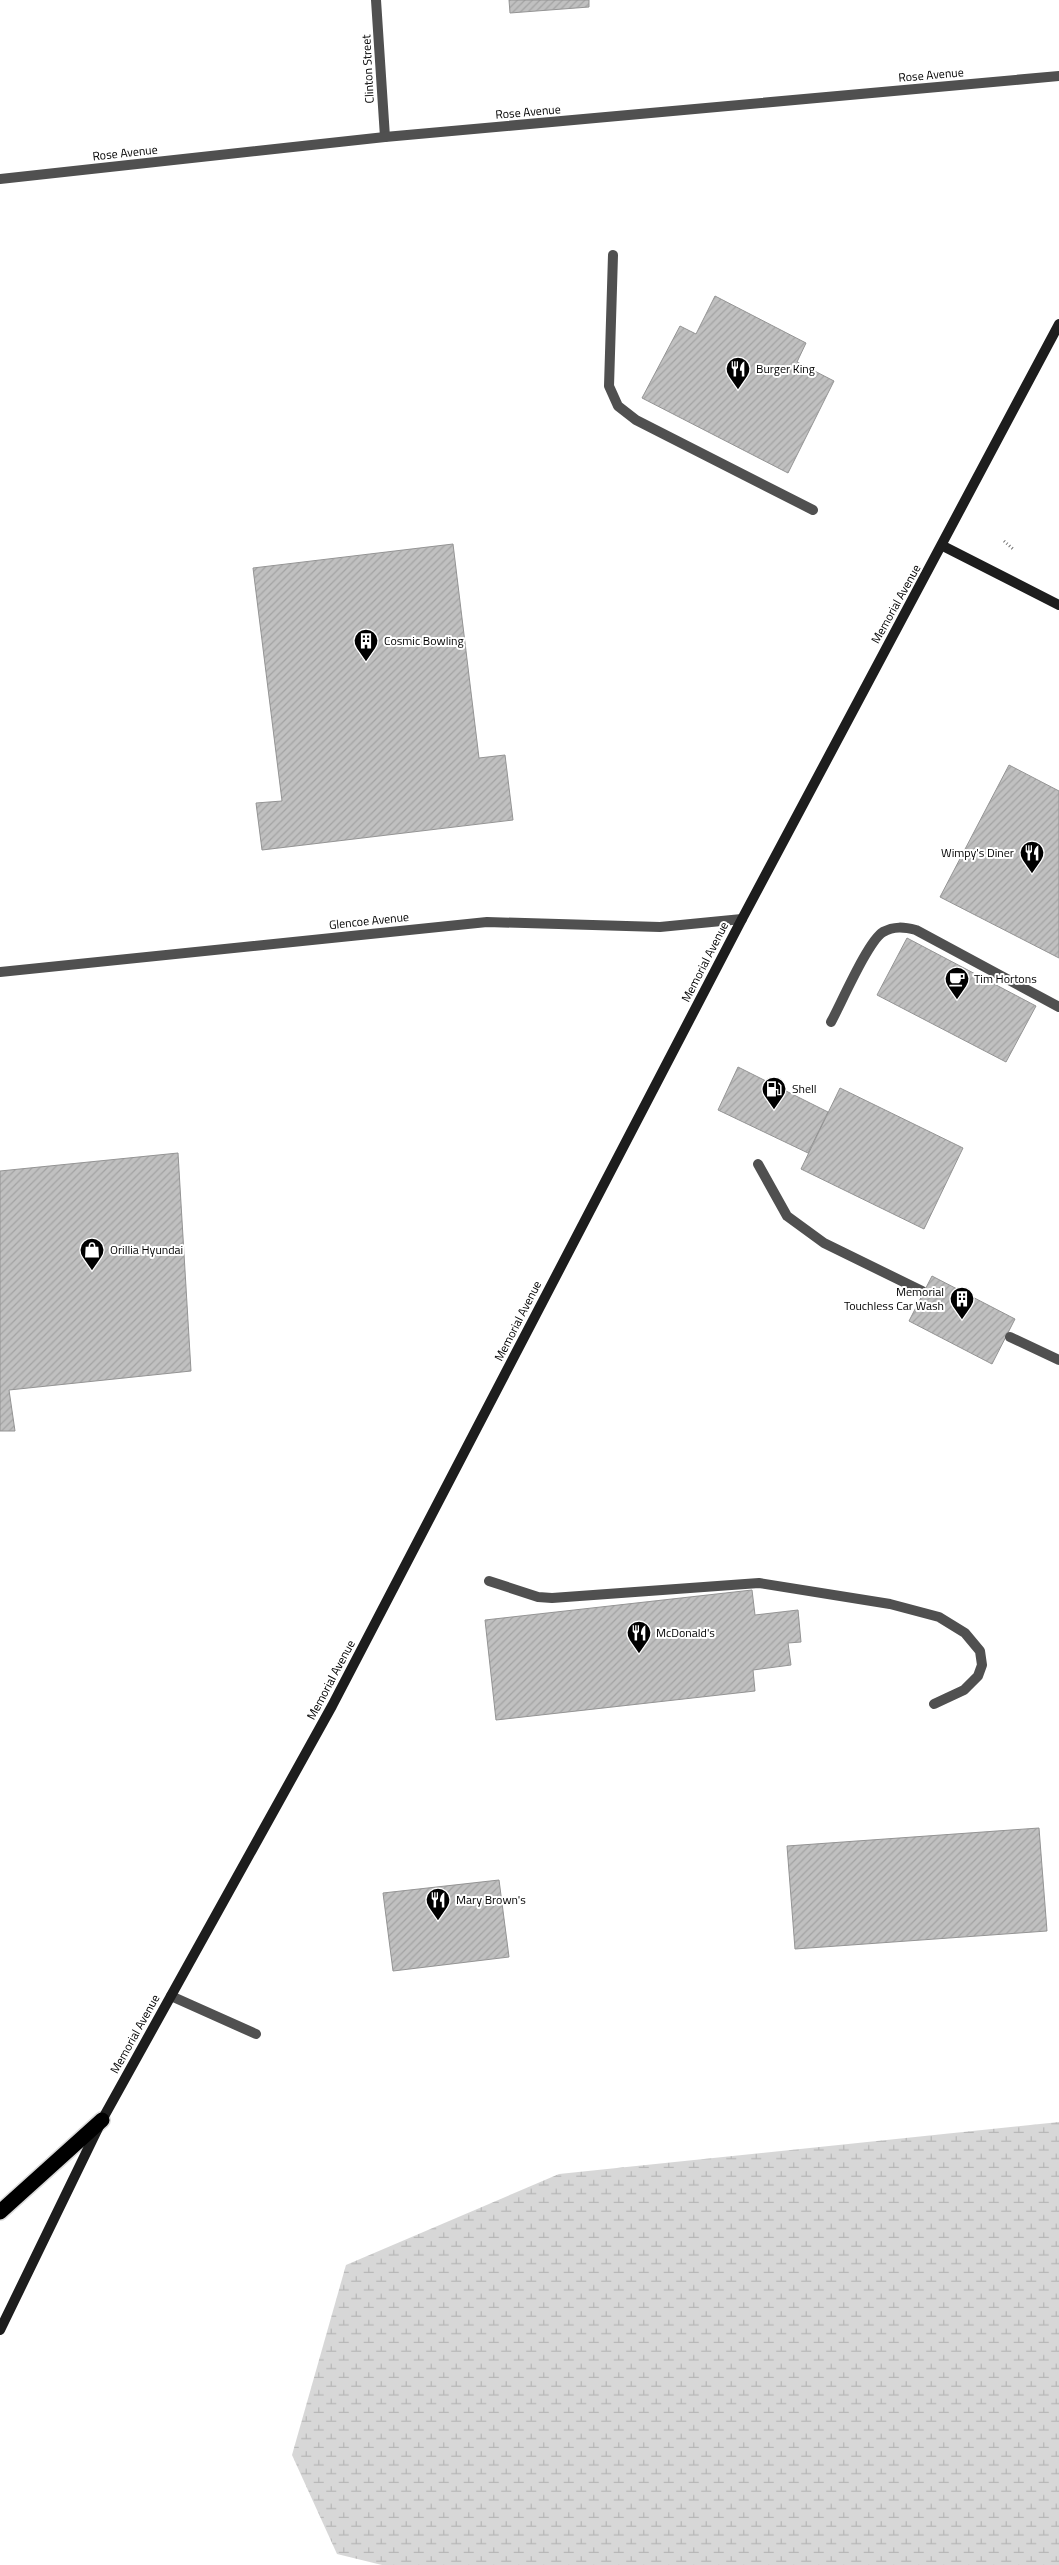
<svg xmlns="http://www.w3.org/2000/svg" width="1059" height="2565" font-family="'Titillium Web',sans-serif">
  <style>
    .wetland { fill: url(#wetland-marsh) }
    .building { fill: url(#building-hatch); stroke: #949494 }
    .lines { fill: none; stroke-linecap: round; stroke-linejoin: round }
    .highway-casing { stroke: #dbdbdb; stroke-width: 18 }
    .path { stroke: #727272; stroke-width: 3; stroke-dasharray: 1 2.5; stroke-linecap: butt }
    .lane { stroke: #505050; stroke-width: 10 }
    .street { stroke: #505050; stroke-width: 10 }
    .secondary { stroke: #1d1d1d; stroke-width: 10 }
    .highway { stroke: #000; stroke-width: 15 }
    .labels { text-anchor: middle; stroke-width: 4; stroke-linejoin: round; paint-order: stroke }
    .street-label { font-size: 12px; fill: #000; stroke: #fff }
    .poi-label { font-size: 12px; fill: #000; stroke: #fff; text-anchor: start }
  </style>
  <defs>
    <pattern id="wetland-marsh" width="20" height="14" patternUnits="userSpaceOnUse" patternTransform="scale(1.25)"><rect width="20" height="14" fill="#d7d7d7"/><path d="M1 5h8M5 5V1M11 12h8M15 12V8" fill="none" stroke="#b7b7b7"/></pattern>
    <pattern id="building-hatch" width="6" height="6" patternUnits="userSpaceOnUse" patternTransform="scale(1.25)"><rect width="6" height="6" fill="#c0c0c0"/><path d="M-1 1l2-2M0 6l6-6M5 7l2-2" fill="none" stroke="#a3a3a3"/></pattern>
  </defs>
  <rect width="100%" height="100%" fill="#fff"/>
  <!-- wetland -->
  <path class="wetland" d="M1059,2122v443h-677l-45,-11 -45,-99 54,-190 213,-91z"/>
  <!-- building -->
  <g class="building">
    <path d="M509,0h80v7l-79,6z"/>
    <path d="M715,296l91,47 -9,19 37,19 -46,92 -146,-75 38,-72 16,8z"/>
    <path d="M453,544l26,214 26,-3 8,65 -251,30 -6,-47 26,-2 -29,-233z"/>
    <path d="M1009,765l50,26v167l-119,-61z"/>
    <path d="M907,938l129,68 -30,56 -129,-67z"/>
    <path d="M738,1067l90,45 -20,41 -90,-43z"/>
    <path d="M840,1088l123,60 -39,81 -123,-60z"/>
    <path d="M178,1153l13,218 -182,19 6,41h-15v-260z"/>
    <path d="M932,1276l83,43 -23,45 -83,-43z"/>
    <path d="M752,1590l3,25 43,-5 3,32 -13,1 3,22 -38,5 2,21 -259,29 -11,-100z"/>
    <path d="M1039,1828l8,103 -252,18 -8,-103z"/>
    <path d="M499,1880l10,77 -116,14 -10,-78z"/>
  </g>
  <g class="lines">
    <defs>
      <path id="highway" d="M0,2212l102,-92"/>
    </defs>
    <!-- highway casing -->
    <use href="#highway" class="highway-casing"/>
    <!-- path -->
    <path class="path" d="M1004,541l9,8"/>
    <!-- lane -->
    <g class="lane">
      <path d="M613,255l-4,131 9,20 18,14 177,90"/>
      <path d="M831,1022c10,-18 37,-81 52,-90 11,-6 21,-5 33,-2l143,77"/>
      <path d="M758,1164l29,52 37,27 98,48"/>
      <path d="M1010,1337l49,23"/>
      <path d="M489,1581l49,16 14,1 207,-15 131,21 49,13 26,16 15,18 2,14 -4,11 -14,14 -30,14"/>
      <path d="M171,1996l85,38"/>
    </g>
    <!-- street -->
    <g class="street">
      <path d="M376,0l9,137"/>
      <path d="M0,179l385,-42 674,-61"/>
      <path d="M0,972l487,-50 173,5 82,-8"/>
    </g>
    <!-- secondary -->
    <g class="secondary">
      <path d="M943,546l116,59"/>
      <path d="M0,2330l102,-210 230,-414 410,-787 317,-595"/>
    </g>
    <!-- highway -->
    <use href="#highway" class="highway"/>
  </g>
  <!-- icons -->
  <defs>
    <symbol id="restaurant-pin" viewBox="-11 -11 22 30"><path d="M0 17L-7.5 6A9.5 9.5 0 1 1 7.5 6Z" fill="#000" stroke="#fff"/><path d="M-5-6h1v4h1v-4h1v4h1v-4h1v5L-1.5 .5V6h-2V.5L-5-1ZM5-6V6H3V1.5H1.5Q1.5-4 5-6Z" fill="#fff"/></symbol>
    <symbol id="building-pin" viewBox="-11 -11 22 30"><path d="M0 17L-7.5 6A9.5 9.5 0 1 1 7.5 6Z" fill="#000" stroke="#fff"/><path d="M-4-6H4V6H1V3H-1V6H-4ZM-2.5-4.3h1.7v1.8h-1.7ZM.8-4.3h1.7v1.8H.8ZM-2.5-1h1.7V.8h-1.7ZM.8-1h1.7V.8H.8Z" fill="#fff"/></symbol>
    <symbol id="cafe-pin" viewBox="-11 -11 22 30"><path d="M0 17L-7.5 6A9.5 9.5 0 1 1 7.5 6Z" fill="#000" stroke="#fff"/><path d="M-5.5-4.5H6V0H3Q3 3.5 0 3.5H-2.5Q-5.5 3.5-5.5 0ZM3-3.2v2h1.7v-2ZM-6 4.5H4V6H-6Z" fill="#fff"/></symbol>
    <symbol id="fuel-pin" viewBox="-11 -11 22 30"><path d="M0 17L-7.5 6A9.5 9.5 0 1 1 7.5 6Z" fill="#000" stroke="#fff"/><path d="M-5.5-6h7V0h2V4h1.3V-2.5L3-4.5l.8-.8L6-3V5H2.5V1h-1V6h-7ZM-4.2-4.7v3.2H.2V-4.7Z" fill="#fff"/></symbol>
    <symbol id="shop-pin" viewBox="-11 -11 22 30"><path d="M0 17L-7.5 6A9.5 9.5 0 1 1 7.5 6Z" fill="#000" stroke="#fff"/><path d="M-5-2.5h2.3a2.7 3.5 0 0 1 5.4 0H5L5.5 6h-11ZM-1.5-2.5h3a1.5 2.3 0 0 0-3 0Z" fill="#fff"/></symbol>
  </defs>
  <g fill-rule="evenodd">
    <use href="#restaurant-pin" x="724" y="355" width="28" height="38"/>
    <use href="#building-pin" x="352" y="627" width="28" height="38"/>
    <use href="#restaurant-pin" x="1018" y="839" width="28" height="38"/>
    <use href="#cafe-pin" x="943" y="965" width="28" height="38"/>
    <use href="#fuel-pin" x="760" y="1075" width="28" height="38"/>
    <use href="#shop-pin" x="78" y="1236" width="28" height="38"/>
    <use href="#building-pin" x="948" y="1285" width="28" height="38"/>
    <use href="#restaurant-pin" x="625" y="1619" width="28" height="38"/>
    <use href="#restaurant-pin" x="424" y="1886" width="28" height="38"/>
  </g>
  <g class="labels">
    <!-- street labels -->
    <g class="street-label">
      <text transform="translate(368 69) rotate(-93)" y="4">Clinton Street</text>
      <text transform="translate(931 75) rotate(-5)" y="4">Rose Avenue</text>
      <text transform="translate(528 112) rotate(-5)" y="4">Rose Avenue</text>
      <text transform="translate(125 153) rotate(-6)" y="4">Rose Avenue</text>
      <text transform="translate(896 604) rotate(-61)" y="4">Memorial Avenue</text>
      <text transform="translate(369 921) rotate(-6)" y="4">Glencoe Avenue</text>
      <text transform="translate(705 962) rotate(-63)" y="4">Memorial Avenue</text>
      <text transform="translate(518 1321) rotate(-63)" y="4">Memorial Avenue</text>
      <text transform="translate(331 1680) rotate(-62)" y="4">Memorial Avenue</text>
      <text transform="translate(135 2034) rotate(-61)" y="4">Memorial Avenue</text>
    </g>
    <!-- poi labels -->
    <g class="poi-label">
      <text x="756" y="373">Burger King</text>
      <text x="384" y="645">Cosmic Bowling</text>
      <text x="1014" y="857" text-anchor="end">Wimpy's Diner</text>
      <text x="974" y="983">Tim Hortons</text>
      <text x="792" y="1093">Shell</text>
      <text x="110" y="1254">Orillia Hyundai</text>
      <text x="944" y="1296" text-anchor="end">Memorial<tspan x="944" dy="14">Touchless Car Wash</tspan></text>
      <text x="656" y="1637">McDonald's</text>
      <text x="456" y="1904">Mary Brown's</text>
    </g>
  </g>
</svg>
